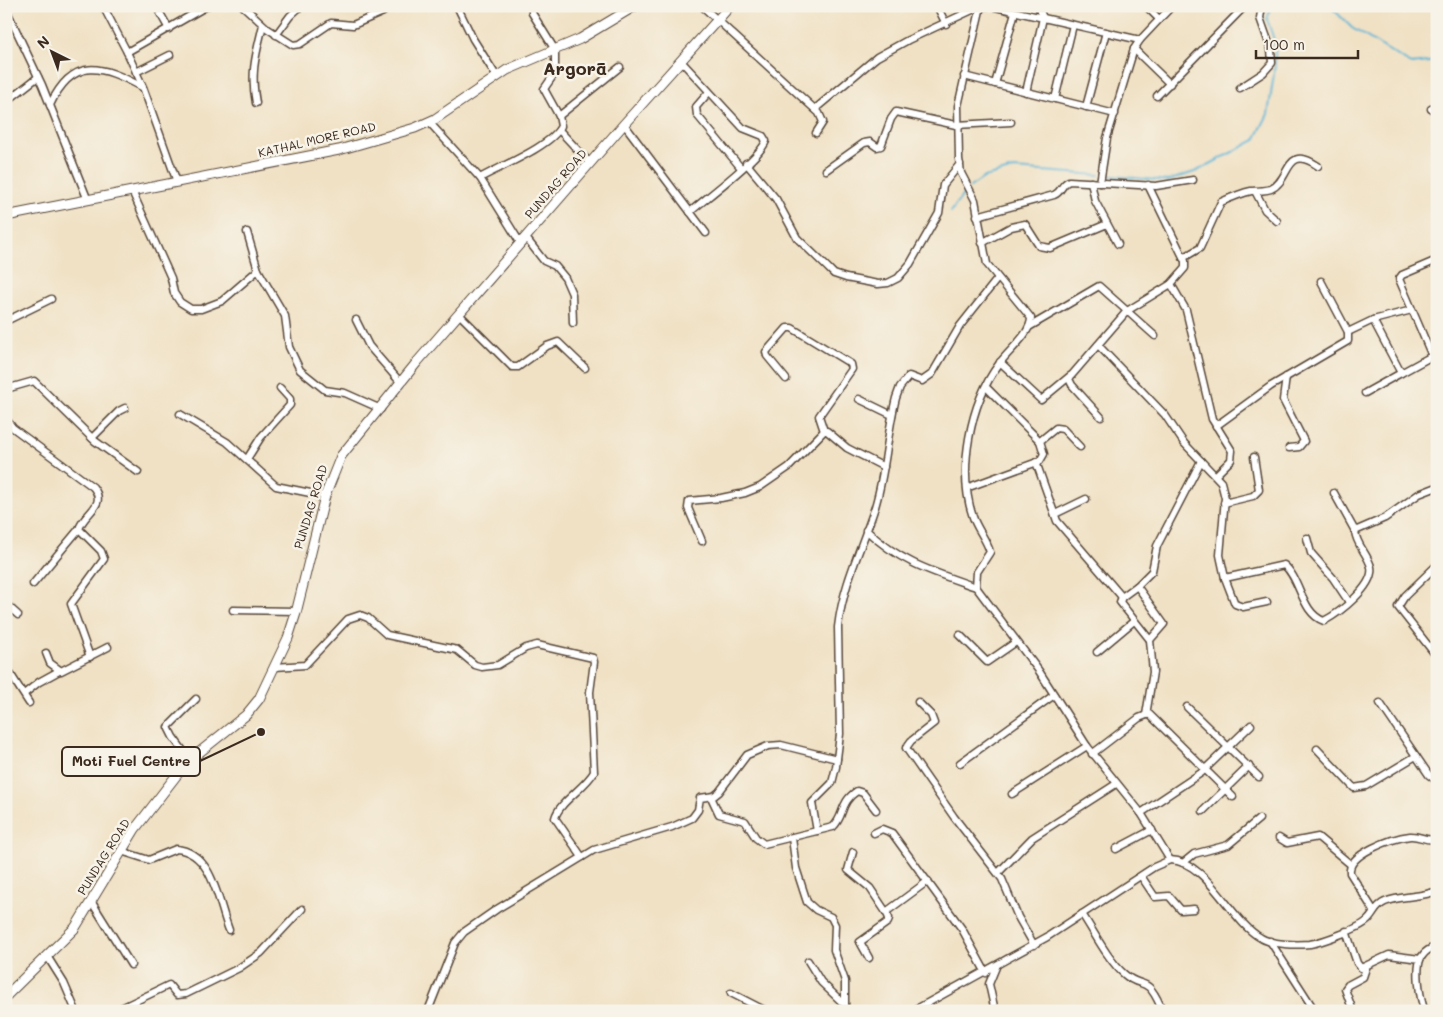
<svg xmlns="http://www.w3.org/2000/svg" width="1443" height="1017" font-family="Mali,sans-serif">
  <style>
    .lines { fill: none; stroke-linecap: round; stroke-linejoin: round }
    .stream { stroke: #57b3d5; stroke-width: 2 }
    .street-casing { stroke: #564537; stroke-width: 9 }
    .secondary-casing { stroke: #564537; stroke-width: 11 }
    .street { stroke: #fff; stroke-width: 6 }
    .secondary { stroke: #fff; stroke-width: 9 }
    .labels { text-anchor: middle; stroke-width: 5; stroke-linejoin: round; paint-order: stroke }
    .street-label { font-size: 12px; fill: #3b2a1e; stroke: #f7f3e8 }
    .district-label { font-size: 18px; font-weight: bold; fill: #3b2a1e; stroke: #f7f3e8 }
    .leader { fill: none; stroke: #3b2a1e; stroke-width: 2 }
    .callout-dot { fill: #3b2a1e; stroke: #f7f3e8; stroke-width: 2 }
    .callout { fill: #f7f3e8; stroke: #3b2a1e; stroke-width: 2 }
    .callout-label { font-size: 14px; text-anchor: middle; font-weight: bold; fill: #3b2a1e }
  </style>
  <rect width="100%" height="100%" fill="#f7f3e8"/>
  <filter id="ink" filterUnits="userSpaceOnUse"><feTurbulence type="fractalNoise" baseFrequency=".02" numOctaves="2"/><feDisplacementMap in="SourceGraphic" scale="10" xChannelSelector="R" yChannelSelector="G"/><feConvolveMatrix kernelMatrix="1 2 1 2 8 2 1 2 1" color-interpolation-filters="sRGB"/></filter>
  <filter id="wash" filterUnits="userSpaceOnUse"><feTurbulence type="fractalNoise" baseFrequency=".0096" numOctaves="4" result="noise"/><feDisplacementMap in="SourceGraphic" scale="20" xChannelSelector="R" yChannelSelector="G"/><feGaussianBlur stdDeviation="1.12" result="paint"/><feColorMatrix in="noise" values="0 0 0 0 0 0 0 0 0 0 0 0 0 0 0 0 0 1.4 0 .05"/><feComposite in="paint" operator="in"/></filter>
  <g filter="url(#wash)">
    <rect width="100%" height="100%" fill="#f0e1c4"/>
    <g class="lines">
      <!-- stream -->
      <g class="stream">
        <path d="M1330,6l22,22 59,36 26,-3"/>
        <path d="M1104,175l64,6 29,-10 58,-31 13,-26 7,-47v-24l-8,-24 5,-13"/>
        <path d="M970,187l15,-10 28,-8 86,6"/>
        <path d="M951,212l15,-22"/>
      </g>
    </g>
  </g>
  <g filter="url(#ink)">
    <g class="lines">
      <defs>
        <g id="street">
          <path d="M103,6l24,46"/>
          <path d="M156,6l13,23"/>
          <path d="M243,6l25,23 25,16 7,-1 31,-21 22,2 30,-13"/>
          <path d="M457,6l16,33 24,38"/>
          <path d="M702,6l117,107 4,9 -7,11"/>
          <path d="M937,6l9,18"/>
          <path d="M991,6l149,34"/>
          <path d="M1146,6l13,13"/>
          <path d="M6,9l36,76 45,113"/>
          <path d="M276,35l14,-19 11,-10"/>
          <path d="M1134,49l36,35"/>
          <path d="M681,61l62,67 20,8 3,5c-6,17 -60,57 -76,71"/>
          <path d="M136,72l34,-17"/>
          <path d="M964,76l151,38"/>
          <path d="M995,84l20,-72"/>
          <path d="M1240,88l23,-15 9,-10 -1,-14 -11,-31 2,-12"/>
          <path d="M709,92l-13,15 1,8 44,53"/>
          <path d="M1026,92l17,-74 -5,-12"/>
          <path d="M1157,96l88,-90"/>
          <path d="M1055,99l18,-74"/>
          <path d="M6,102l32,-25"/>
          <path d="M256,103c-6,-30 0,-49 7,-78"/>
          <path d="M50,105c23,-49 51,-40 92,-18"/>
          <path d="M1086,107l20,-75"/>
          <path d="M815,109l62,-52 31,-17 73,-34h6"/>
          <path d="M1431,109l6,-3"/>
          <path d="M559,116l61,-49"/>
          <path d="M429,122l51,56 41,66"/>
          <path d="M624,124l82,109"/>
          <path d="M559,130l31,33"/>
          <path d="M746,163l30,36 21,39 30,29 7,7 12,4 32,6 10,-1 10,-5 12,-14 29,-51 4,-28 17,-21"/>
          <path d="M826,170l38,-27 6,-1 7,5 4,-1 10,-27 5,-7 60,13 55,-3"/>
          <path d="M480,178c19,-11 72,-32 81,-52l-2,-10 -15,-27 11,-16v-23l-23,-37v-7"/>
          <path d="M177,182l-34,-95 -16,-35 80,-46"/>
          <path d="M1091,182l4,19 23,43"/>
          <path d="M1100,183l7,-45 27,-89 6,-9 32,-34"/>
          <path d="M132,191l39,87 3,15 6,9 11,7h10l21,-8 36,-31"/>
          <path d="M1255,191l10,19 12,11"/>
          <path d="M977,216l77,-21c8,-3 7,-11 15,-14l87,5 37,-6"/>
          <path d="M247,232l11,38 27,46 4,31 11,23 25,20 20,3 36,16"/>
          <path d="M526,238l18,23 11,5 10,12 7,16 1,29"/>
          <path d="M982,243l29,-16 14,-3 14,22 11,2 57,-24"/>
          <path d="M1183,258l17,-10 21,-46c9,-4 21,-9 30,-11 7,0 13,0 20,-2 20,-9 14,-46 47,-23"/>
          <path d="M1171,284l15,26 26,109 20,32 -1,9 -15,15"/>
          <path d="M459,314l53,53h6l29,-21 11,-4 27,26"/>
          <path d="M356,320l13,26 32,37"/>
          <path d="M1373,320l39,-10"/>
          <path d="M6,321l45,-22"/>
          <path d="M1029,327l70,-41 56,50"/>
          <path d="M1348,332l25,-12 28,53 31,-17 5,8"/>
          <path d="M1098,345l67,70 19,28 37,39 4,16 -5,57 5,23 10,26 8,3 24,-5"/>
          <path d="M1432,356l-33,-77 3,-4 35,-15"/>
          <path d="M1000,362l41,38 29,-24"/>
          <path d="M1286,377l-3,23 21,41 -5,6 -10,1"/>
          <path d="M786,379l-19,-23 -1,-4 21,-24h5l59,36 1,5 -33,47 5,15"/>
          <path d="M986,387l54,54"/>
          <path d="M6,389l28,-8 61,60 43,31"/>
          <path d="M1365,393l36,-20"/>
          <path d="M859,399l33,16"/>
          <path d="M180,414l47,28 49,44 49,10"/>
          <path d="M1101,417l-29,-32 -3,-6 2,-3 56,-65 44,-27 14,-16v-7l-37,-76"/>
          <path d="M6,419l7,9 80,59c15,19 -9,25 -14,42l22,22 3,8 -33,45 19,53"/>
          <path d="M1216,426l55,-40 77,-45v-9l-27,-51"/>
          <path d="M92,438l27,-27 6,-3"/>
          <path d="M247,459l14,-22 29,-32v-6l-10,-11"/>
          <path d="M1036,462l21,59 65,76"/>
          <path d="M969,487l71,-26 4,-7 -4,-13 16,-13 7,1 17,18"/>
          <path d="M1334,493l21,38 30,-13 34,-24 18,-7"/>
          <path d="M1224,503l29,-7 6,-6 -5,-33"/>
          <path d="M1055,514l31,-15"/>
          <path d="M866,530c35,33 67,42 110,57"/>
          <path d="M1307,538l4,15 22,25 16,24"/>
          <path d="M702,541l-14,-33 1,-7 32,-3 24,-5 15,-6 29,-20 35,-36h3l20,17 37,19"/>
          <path d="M1225,578l59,-13c17,14 17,48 40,56 15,-8 51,-35 47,-54 -3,-13 -15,-22 -16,-36"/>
          <path d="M33,584l46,-55"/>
          <path d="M1137,586l-15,11 -2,5 30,38"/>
          <path d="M6,604l12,11"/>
          <path d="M233,610l64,1"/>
          <path d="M960,635l27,27 29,-20"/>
          <path d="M1097,652l37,-31"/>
          <path d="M46,653l4,10 11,8 47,-24"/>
          <path d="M1434,653l-36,-46 7,-11 32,-31"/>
          <path d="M6,667l23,36"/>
          <path d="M275,667l30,-2 43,-46 12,-4 8,3 19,17 70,15 18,15 7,2 16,-2 28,-17 11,-3 56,13 1,4 -4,30 4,80c-9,16 -35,30 -39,46l27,39"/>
          <path d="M24,694l15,-12 20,-11"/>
          <path d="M918,702l13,13 3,8 -23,18 -5,7 48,69 48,62 16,38 16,28"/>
          <path d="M1380,703l49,72 8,6"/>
          <path d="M1187,707l72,70"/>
          <path d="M1146,715l7,-43 -3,-32 14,-16 -27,-38 15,-15 5,-25 44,-85"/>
          <path d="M1317,749l37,39 12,-2 50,-30"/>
          <path d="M1092,754l47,-36 10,-4 84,83"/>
          <path d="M190,760l-17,-23 -5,-10 28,-28"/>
          <path d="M960,763l94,-68"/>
          <path d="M1012,794l75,-48"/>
          <path d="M711,797l8,17 26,7 11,17 8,6 69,-17c12,-11 6,-24 24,-36l6,2 13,17"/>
          <path d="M1203,811l46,-45"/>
          <path d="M1141,813l60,-40 50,-48"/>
          <path d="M817,831l-5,-28 20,-20 4,-16 4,-33 -2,-107c5,-43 24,-80 37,-120 11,-36 12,-74 21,-109l4,-11 9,-11 13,5 10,-7 28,-48 38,-48"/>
          <path d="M874,833l8,-4 10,4 70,96 24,44"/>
          <path d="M792,838l4,30 11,34 9,8 15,7 4,8 -1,25 11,31v24"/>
          <path d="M1279,838l8,5 31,-6 32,27"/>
          <path d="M1116,849l36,-19"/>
          <path d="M121,851l28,9 27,-11c37,3 42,53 53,81"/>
          <path d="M853,852l-5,18 22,18 16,24"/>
          <path d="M1170,860c38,1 60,61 91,78 12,7 36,7 49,6 12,-2 48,-15 57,-23 7,-6 8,-15 18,-19 16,-7 34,-4 52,-11"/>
          <path d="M1183,863l11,-9 34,-9 31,-26"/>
          <path d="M998,873l34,-35 84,-54"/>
          <path d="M1141,876l14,21 14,-1 12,14 13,-1"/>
          <path d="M91,901l40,64"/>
          <path d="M1374,911l-24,-38c-3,-19 43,-35 60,-37 10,-1 16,6 27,3"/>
          <path d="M1082,914c12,18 26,46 42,60 18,16 22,0 36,31"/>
          <path d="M1346,931l11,32 4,5 28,-13 31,4"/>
          <path d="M1270,941l45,70"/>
          <path d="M47,956l17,27 12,28"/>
          <path d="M869,958l-9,-16 28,-20 1,-4 -3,-6 42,-31"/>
          <path d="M808,961l13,21 24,23 -1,6"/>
          <path d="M731,993l35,18"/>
          <path d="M115,1011l54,-26 8,10 9,-1 53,-26 22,-15 41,-44"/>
          <path d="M428,1011l27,-68 9,-11 33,-23 97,-59 78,-23 20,-9 6,-8 2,-12 14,-2 5,-4 28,-37 21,-9 13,-1 56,14"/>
          <path d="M913,1011l134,-74 107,-70 16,-7 -29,-47 -54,-67 -48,-75 -63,-84 1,-15 13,-20c-4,-13 -13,-23 -17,-35 -16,-46 -3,-114 26,-153 9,-13 32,-30 32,-46l-44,-54 -12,-64 -14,-27 -2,-14 -1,-53 23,-100"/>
          <path d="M995,1011l-6,-27 7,-17"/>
          <path d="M1353,1011l-8,-22 3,-4 15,-8 3,-9"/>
          <path d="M1425,1011c-5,-11 -11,-47 -2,-56 3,-5 9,-7 14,-9"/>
        </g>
        <g id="secondary">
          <path d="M6,216l333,-66 76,-22 20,-9 72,-49 73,-31 55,-33"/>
          <path d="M6,996l69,-68 60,-99 51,-66 60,-48 13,-16 29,-61 8,-25 29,-117 16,-40 77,-95 206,-237 106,-118"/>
        </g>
      </defs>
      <!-- street casing -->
      <use href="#street" class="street-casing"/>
      <!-- secondary casing -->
      <use href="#secondary" class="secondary-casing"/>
      <!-- street -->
      <use href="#street" class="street"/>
      <!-- secondary -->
      <use href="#secondary" class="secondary"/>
    </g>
  </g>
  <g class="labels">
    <!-- street labels -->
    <g class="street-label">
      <text transform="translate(317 140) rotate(-13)" y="4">KATHAL MORE ROAD</text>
      <text transform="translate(556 184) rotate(-49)" y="4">PUNDAG ROAD</text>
      <text transform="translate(311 507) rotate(-73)" y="4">PUNDAG ROAD</text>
      <text transform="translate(104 857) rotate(-58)" y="4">PUNDAG ROAD</text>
    </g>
    <!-- district labels -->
    <g class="district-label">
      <text x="575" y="75">Argorā</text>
    </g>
  </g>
  <!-- callouts -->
  <path class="leader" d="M261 732L200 761"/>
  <circle class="callout-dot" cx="261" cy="732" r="5"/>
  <rect class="callout" x="62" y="747" width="138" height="29" rx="5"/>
  <g class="callout-label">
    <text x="131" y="766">Moti Fuel Centre</text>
  </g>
  <!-- margin -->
  <rect width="1443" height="1017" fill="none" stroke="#f7f3e8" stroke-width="25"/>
  <!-- north arrow -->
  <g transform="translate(52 52) rotate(318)" stroke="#f7f3e8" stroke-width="4" paint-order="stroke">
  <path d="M0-4L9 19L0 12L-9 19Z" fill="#3b2a1e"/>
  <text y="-8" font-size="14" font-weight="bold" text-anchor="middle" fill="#3b2a1e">N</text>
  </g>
  <!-- scale -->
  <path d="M1256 50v8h102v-8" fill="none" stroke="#3b2a1e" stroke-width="2.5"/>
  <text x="1263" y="50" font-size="15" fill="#3b2a1e" stroke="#f7f3e8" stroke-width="4" paint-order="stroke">100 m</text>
</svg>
